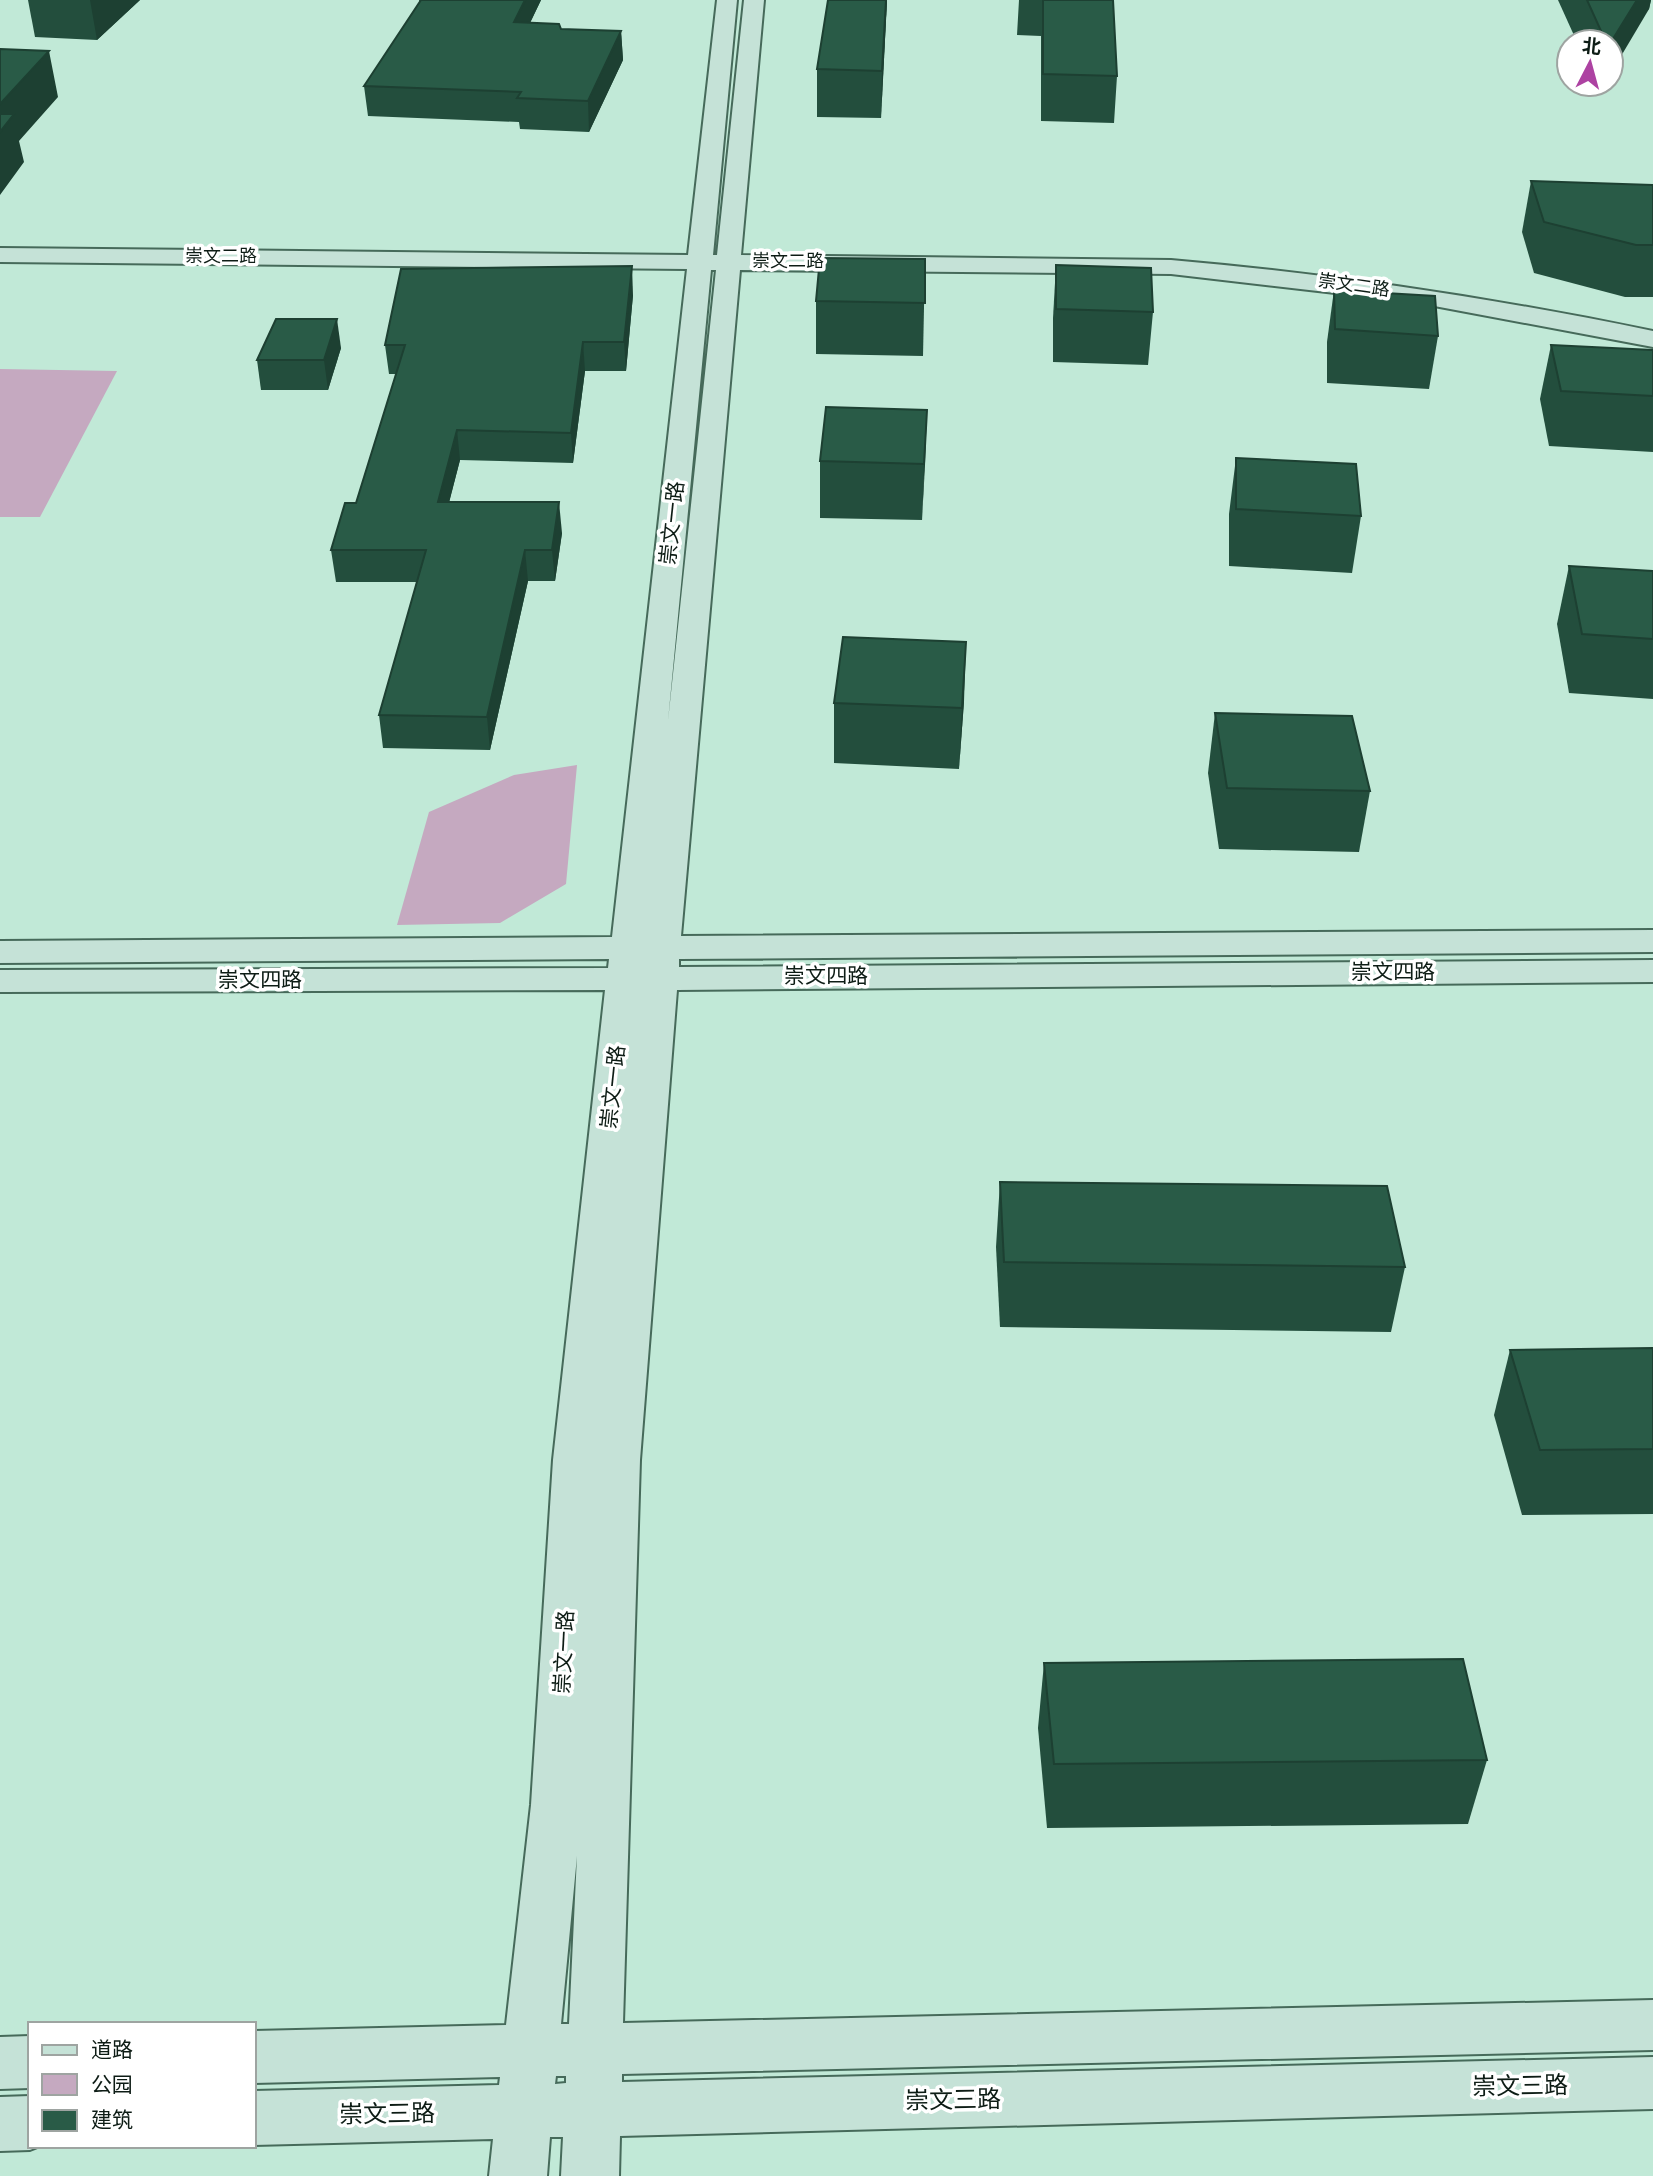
<svg xmlns="http://www.w3.org/2000/svg" width="1653" height="2176" font-family="Cabin,'Noto Sans SC',sans-serif">
  <style>
    .green { fill: #c5a9c0 }
    .lines { fill: none; stroke-linecap: round; stroke-linejoin: round }
    .secondary-casing { stroke: #466a5a; stroke-width: 4 }
    .secondary { fill: #c5e2d7; fill-rule: evenodd }
    .wall { fill: #234e3d }
    .shaded-wall { fill: #1d4032 }
    .building { fill: #295b47; stroke: #1d4032; stroke-width: 2 }
    .labels { text-anchor: middle; stroke-width: 7; stroke-linejoin: round; paint-order: stroke }
    .far-street-label { font-size: 18px; fill: #0d1c15; stroke: #fff }
    .street-label { font-size: 21px; fill: #0d1c15; stroke: #fff }
    .near-street-label { font-size: 24px; fill: #0d1c15; stroke: #fff }
  </style>
  <rect width="100%" height="100%" fill="#c1e9d7"/>
  <!-- green -->
  <g class="green">
    <path d="M0,369l117,2 -77,146h-40z"/>
    <path d="M577,765l-11,119 -66,39 -103,2 32,-113 85,-37z"/>
  </g>
  <g class="lines">
    <defs>
      <g id="secondary">
        <path d="M717,0h20l-24,255h4l27,-255h20l-23,255 430,5c162,14 322,38 482,71v16l-240,-45 -242,-28 -431,-4 -59,666 972,-6v22l-974,7v8l974,-7v22l-976,8 -37,470 -17,563 1030,-23v50l-1031,24v8l1031,-25v52l-1033,27 -1,40h-58l2,-39h-13l-3,39h-58l4,-37 -239,6v-54l245,-6 1,-8 -246,6v-52l252,-6 25,-220 22,-345 52,-470 -605,2v-22l608,-2 1,-9 -609,4v-22l612,-4 75,-668 -687,-7v-14l688,7zM711,270h5l-48,451zM577,1856l-8,168h-8zM556,2076h10v7l-11,1z"/>
        <path d="M30,2036v52l-30,1v-52z"/>
        <path d="M30,2096v50h10l-10,4 -30,1v-54z"/>
      </g>
    </defs>
    <!-- secondary casing -->
    <use href="#secondary" class="secondary-casing"/>
    <!-- secondary -->
    <use href="#secondary" class="secondary"/>
  </g>
  <!-- wall -->
  <g class="wall">
    <path d="M28,0h112l-43,40 -62,-3z"/>
    <path d="M419,0h122l-11,23 31,6 60,2 2,29 -34,72 -69,-3 -1,-7 -151,-6 -4,-30 56,-83z"/>
    <path d="M887,0l-6,118 -64,-1v-48z"/>
    <path d="M1019,0h94l4,76 -3,47 -73,-2v-85l-24,-1z"/>
    <path d="M1558,0h93l-2,9 -38,33h-34z"/>
    <path d="M1595,84h10l-6,9z"/>
    <path d="M1531,181l122,4v112h-28l-91,-24 -12,-41z"/>
    <path d="M925,259l-2,97 -107,-2v-53z"/>
    <path d="M1056,265l97,47 -5,53 -95,-3v-44z"/>
    <path d="M1334,290l104,46 -9,53 -102,-6v-41z"/>
    <path d="M633,295l-7,76h-41l-12,92 -113,-3 -11,42 113,31 -7,48h-27l-38,169 -107,-2 -4,-33 38,-133h-81l-5,-32 25,-47 40,-129h-7l-4,-29z"/>
    <path d="M1551,345l102,5v102l-104,-6 -9,-47z"/>
    <path d="M341,348l-13,42h-67l-4,-30z"/>
    <path d="M927,410l-5,110 -102,-2v-57z"/>
    <path d="M1236,458l125,58 -9,57 -123,-7v-52z"/>
    <path d="M1569,566l84,5v128l-84,-6 -12,-69z"/>
    <path d="M964,701l-5,68 -125,-6v-60z"/>
    <path d="M1215,713l155,78 -11,61 -140,-3 -11,-76z"/>
    <path d="M1000,1182l405,85 -14,65 -391,-5 -4,-80z"/>
    <path d="M1653,1348v166l-131,1 -28,-100 16,-65z"/>
    <path d="M1044,1663l443,97 -19,64 -421,4 -9,-100z"/>
  </g>
  <!-- shaded-wall -->
  <g class="shaded-wall">
    <path d="M90,0h50l-43,40z"/>
    <path d="M525,0h16l-25,52 -2,-30z"/>
    <path d="M886,0h1l-6,118 1,-47z"/>
    <path d="M1637,0h14l-2,9 -38,64v-31z"/>
    <path d="M621,31l2,29 -34,72 -1,-31z"/>
    <path d="M49,51l9,46 -39,44 5,21 -24,33v-91z"/>
    <path d="M1601,84h4l-6,9z"/>
    <path d="M632,266l1,29 -7,76 -2,-29z"/>
    <path d="M337,319l4,29 -13,42 -4,-30z"/>
    <path d="M583,342l2,29 -12,92 -2,-30z"/>
    <path d="M927,410l-2,55 -3,55 2,-56z"/>
    <path d="M457,430l3,30 -19,74 -3,-32z"/>
    <path d="M559,502l3,31 -7,48 -3,-31z"/>
    <path d="M525,550l3,31 -38,169 -3,-33z"/>
    <path d="M966,642l-2,59 -5,68 3,-61z"/>
  </g>
  <!-- building -->
  <g class="building">
    <path d="M421,0h104l-11,22 45,2 2,5 60,2 -33,70 -71,-3 4,-6 -157,-6z"/>
    <path d="M828,0h58l-4,71 -65,-2z"/>
    <path d="M1043,0h70l4,76 -74,-2z"/>
    <path d="M1587,0h50l-26,42h-5z"/>
    <path d="M0,49l49,2 -49,53z"/>
    <path d="M0,114h14l-14,18z"/>
    <path d="M1531,181l122,4v60h-17l-92,-23z"/>
    <path d="M820,258l105,1v44l-109,-2z"/>
    <path d="M1056,265l95,3 2,44 -97,-3z"/>
    <path d="M632,266l-8,76h-41l-12,91 -114,-3 -19,72h121l-7,48h-27l-38,167 -108,-2 47,-165h-95l14,-47h11l49,-158h-20l16,-76z"/>
    <path d="M1334,290l101,6 3,40 -103,-7z"/>
    <path d="M276,319h61l-13,41h-67z"/>
    <path d="M1551,345l102,5v46l-92,-5z"/>
    <path d="M826,407l101,3 -3,54 -104,-3z"/>
    <path d="M1236,458l120,6 5,52 -125,-7z"/>
    <path d="M1569,566l84,5v68l-71,-5z"/>
    <path d="M843,637l123,5 -4,66 -128,-5z"/>
    <path d="M1215,713l137,3 18,75 -143,-3z"/>
    <path d="M1000,1182l387,4 18,81 -401,-5z"/>
    <path d="M1653,1348v101l-113,1 -30,-100z"/>
    <path d="M1463,1659l24,101 -433,4 -10,-101z"/>
  </g>
  <g class="labels">
    <!-- far-street labels -->
    <g class="far-street-label">
      <text x="221" y="262">崇文二路</text>
      <text x="788" y="267">崇文二路</text>
      <text transform="translate(1354 285) rotate(8)" y="6">崇文二路</text>
    </g>
    <!-- street labels -->
    <g class="street-label">
      <text transform="translate(672 523) rotate(-84)" y="7">崇文一路</text>
      <text x="1393" y="979">崇文四路</text>
      <text x="826" y="983">崇文四路</text>
      <text x="260" y="987">崇文四路</text>
      <text transform="translate(613 1087) rotate(-84)" y="7">崇文一路</text>
      <text transform="translate(564 1652) rotate(-87)" y="7">崇文一路</text>
    </g>
    <!-- near-street labels -->
    <g class="near-street-label">
      <text transform="translate(1520 2086) rotate(-1)" y="8">崇文三路</text>
      <text transform="translate(953 2100) rotate(-1)" y="8">崇文三路</text>
      <text transform="translate(387 2114) rotate(-1)" y="8">崇文三路</text>
    </g>
  </g>
  <!-- legend -->
  <rect x="28" y="2022" width="228" height="126" fill="#ffffff" stroke="#9ea4a1" stroke-width="2"/>
  <rect x="42" y="2045" width="35" height="10" fill="#c5e2d7" stroke="#9ea4a1" stroke-width="2"/>
  <text x="91" y="2057" font-size="21" fill="#0d1c15">道路</text>
  <rect x="42" y="2074" width="35" height="21" fill="#c5a9c0" stroke="#9ea4a1" stroke-width="2"/>
  <text x="91" y="2092" font-size="21" fill="#0d1c15">公园</text>
  <rect x="42" y="2110" width="35" height="21" fill="#295b47" stroke="#9ea4a1" stroke-width="2"/>
  <text x="91" y="2127" font-size="21" fill="#0d1c15">建筑</text>
  <!-- north arrow -->
  <g transform="translate(1590 63) rotate(6)"><circle r="33" fill="#ffffff" stroke="#9ea4a1" stroke-width="2"/>
  <path d="M0-5L12 26L0 18L-12 26Z" fill="#ad42a2"/>
  <text y="-10" font-size="19" font-weight="bold" text-anchor="middle" fill="#0d1c15">北</text>
  </g>
</svg>
